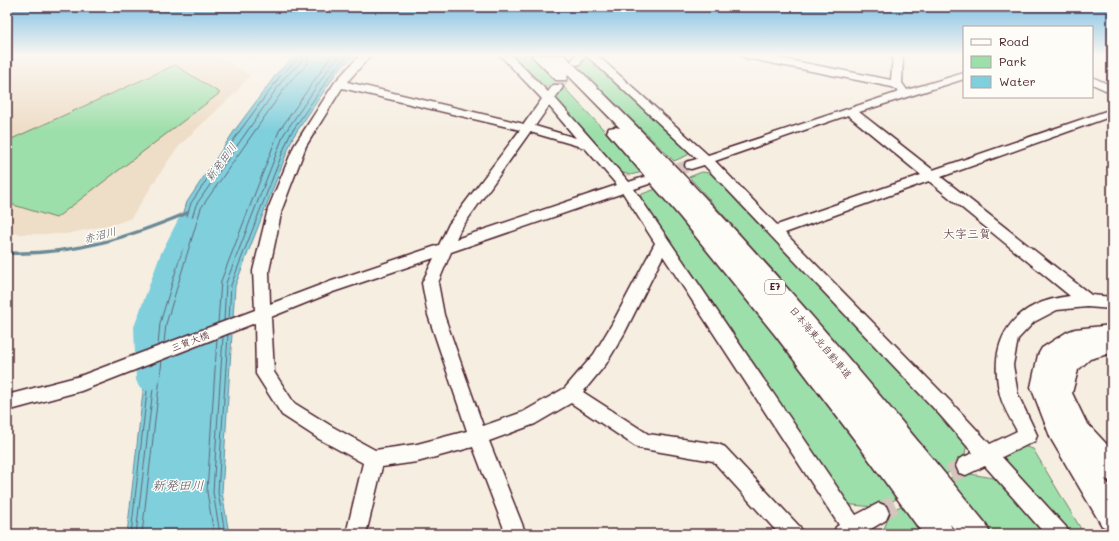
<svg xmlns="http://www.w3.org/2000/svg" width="1119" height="541" font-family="Mali,'Klee One',sans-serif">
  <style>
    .built { fill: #eeddc7 }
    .green { fill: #9ddfaa; stroke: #747f6a }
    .water { fill: #80cfdd; stroke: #6a8996 }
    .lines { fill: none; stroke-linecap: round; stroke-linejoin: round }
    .shore { stroke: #606572; stroke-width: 1 }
    .stream { stroke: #6a8996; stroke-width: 3.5 }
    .river { fill: #80cfdd; fill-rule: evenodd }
    .minor-tunnel-far1 { stroke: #d4c5bd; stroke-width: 12; stroke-dasharray: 12 6; stroke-linecap: butt }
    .minor-tunnel { stroke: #d4c5bd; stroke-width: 18; stroke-dasharray: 18 9; stroke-linecap: butt }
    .minor-casing { stroke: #4a1f2b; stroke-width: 3 }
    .highway-casing { stroke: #4a1f2b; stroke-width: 3 }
    .minor { fill: #fdfcf7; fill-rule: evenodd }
    .highway { fill: #fdfcf7; fill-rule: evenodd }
    .labels { text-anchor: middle; stroke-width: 3; stroke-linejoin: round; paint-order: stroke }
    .shield { fill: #fdfcf7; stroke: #806168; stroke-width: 1 }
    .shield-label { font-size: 9px; font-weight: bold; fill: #4a1f2b }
    .street-label { font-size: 10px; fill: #4a1f2b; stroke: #fdfcf7 }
    .water-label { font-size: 11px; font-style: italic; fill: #5a5460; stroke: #fdfcf7 }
    .quarter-label { font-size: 12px; fill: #4a1f2b; stroke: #fdfcf7 }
    .near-water-label { font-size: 13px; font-style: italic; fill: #5a5460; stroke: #fdfcf7 }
  </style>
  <rect width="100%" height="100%" fill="#f6eee1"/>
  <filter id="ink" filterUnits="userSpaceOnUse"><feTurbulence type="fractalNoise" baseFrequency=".025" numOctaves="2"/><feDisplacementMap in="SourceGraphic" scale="8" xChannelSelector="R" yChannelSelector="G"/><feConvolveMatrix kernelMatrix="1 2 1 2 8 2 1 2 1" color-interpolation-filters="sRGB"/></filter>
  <g filter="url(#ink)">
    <!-- built -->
    <path class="built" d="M14,55h202l34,20 -14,17 -55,52 -11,14 -39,60 -13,5 -52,11h-47l-12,-2v-174z"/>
    <!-- green -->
    <g class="green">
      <path d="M510,55h21l27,28 -3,4 -17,-2z"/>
      <path d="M587,59l5,1 97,90 -1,5 -14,6 -99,-97z"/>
      <path d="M175,65l45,28 -164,125 -49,-15v-62z"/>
      <path d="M561,84l82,88 -13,3 -13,-4 -64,-73z"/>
      <path d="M702,172l16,2 250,264 -5,27 -19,10 -169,-203 -86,-95z"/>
      <path d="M656,189h3l103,123 138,185 -24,13 -3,-3 -30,-3 -203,-304 2,-6z"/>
      <path d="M1020,445l13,4 51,85h-17l-68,-76z"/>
      <path d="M967,469l3,5 36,6 49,54h-66l-42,-54z"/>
      <path d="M906,503l20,31h-44l5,-13 -5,-5z"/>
    </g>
    <!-- water -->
    <path class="water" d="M296,55h59l-16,14 -46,68 -58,149 -13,206 7,42h-102l24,-213 36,-119 48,-72 43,-58z"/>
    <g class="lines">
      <!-- shore -->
      <g class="shore">
        <path d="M229,319l2,-34 58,-149 47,-69 13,-12"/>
        <path d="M224,321l2,-38 58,-149 48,-70 9,-9"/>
        <path d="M218,323l3,-42 58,-150 53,-76"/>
        <path d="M164,343l2,-19 35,-116 88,-126 18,-17 2,-10"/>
        <path d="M158,346l2,-23 36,-118 88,-127 17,-16 2,-7"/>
        <path d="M152,348l3,-26 36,-119 48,-71 42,-57 16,-15 1,-5"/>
        <path d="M131,534l19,-169"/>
        <path d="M136,534l20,-171"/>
        <path d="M142,534l20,-174"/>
        <path d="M214,534l-7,-42 10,-153"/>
        <path d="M220,534l-7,-42 10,-155"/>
        <path d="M225,534l-7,-42 10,-157"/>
      </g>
      <!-- stream -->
      <path class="stream" d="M7,253c66,2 120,-15 180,-40"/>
      <!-- river -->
      <path class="river" d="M186,216l7,2 3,5 -15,30 -25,74 4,53 -3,7 -9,4 -9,-4 -3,-7 -2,-53 27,-74 18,-35z"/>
      <!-- minor-tunnel-far1 -->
      <g class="minor-tunnel-far1">
        <path d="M557,87l19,-25"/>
        <path d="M658,176l33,-11"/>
      </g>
      <!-- minor-tunnel -->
      <path class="minor-tunnel" d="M879,513l87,-47"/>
      <defs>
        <g id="minor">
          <path d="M360,55h11l-24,27 177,42 18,-25 -42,-44h11l37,37 5,-7h8l2,2 -8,11 74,84 15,-5 5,1 2,3 -2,3 -15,5 222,326 23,-12 7,3 3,7 -3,7 -20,12 1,2h-34l3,-7 3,-2 -176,-269 -39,78 -18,30 -23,28 65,42 70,10 7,3 75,80 3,7h-24l-66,-73 -75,-13 -67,-45 -36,21 -46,17 37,93h-20l-33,-87 -56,15 -35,5 -16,67h-20l17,-71 -44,-24 -37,-24 -26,-41 -1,-51 -174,68 -74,20v-16l73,-19 175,-66 -2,-39 15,-62 26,-63 41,-64zM342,88l178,42 -71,94 -10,21 -116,39 -53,20 -1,-33 13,-62 24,-63zM549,106l27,32 -41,-12zM530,132l55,16 32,37 -161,54 4,-9zM623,193l32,50 -43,81 -18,30 -29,34 -42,24 -40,14 -39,-111 -6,-32 13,-31zM434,258l-12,25 6,32 39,116 -50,13 -42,6 -42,-23 -39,-24 -20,-31 -3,-55 62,-25z"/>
          <path d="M575,55h10l-5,9 -4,1 -5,-3z"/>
          <path d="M586,55h11l111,100 191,-63 -7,-5 -146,-29 -5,-3h22l128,25 2,-25h10l-1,28 5,7 57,-17v6l-105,33 74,58 179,-61v7l-171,61 150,118 21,2v12l-25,-2 -30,3 -23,12 -16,17 -5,26 5,30 19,40 -2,6 -33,16 64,70 3,7h-24l-60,-68 -19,9 -7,-2 -3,-7 3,-7 14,-6 -34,-39 -235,-249 -13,4 -5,-1 -1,-3 1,-3 11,-3zM848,115l73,60 -144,50 -62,-64zM929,181l141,115c-57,6 -83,43 -70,99 3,12 11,25 17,36l-27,13 -39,-42 -166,-169z"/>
          <path d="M1092,77l20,9v7l-20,-9z"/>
        </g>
        <g id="highway">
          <path d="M531,55h16l5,6 -4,-6h16c154,147 288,304 422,469l4,10h-32l-8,-10 4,10h-31l-69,-95 -79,-104 -95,-118 -73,-85 2,-4 6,-1 5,1 -52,-53 -2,5h-10z"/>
          <path d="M1112,325v28l-22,6 -12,11 -6,23 14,29 26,28v32l-7,-3 7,11v40l-10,-4 -51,-87 -20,-52 7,-32 4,-7 25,-16 8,-3z"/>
        </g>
      </defs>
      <!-- minor casing -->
      <use href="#minor" class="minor-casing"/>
      <!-- highway casing -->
      <use href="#highway" class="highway-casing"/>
      <!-- minor -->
      <use href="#minor" class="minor"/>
      <!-- highway -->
      <use href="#highway" class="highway"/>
    </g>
  </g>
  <!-- sky -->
  <linearGradient id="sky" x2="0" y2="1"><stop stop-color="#7ebfe4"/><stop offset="0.42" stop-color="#fbf7f2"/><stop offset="1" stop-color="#fbf7f2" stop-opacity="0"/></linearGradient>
  <rect width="1119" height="131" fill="url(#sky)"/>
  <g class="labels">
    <!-- shield labels -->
    <rect class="shield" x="765" y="280" width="20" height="14" rx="3"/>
    <g class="shield-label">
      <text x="775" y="290">E7</text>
    </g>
    <!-- street labels -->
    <g class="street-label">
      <text transform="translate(190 341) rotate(-21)" y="4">三賀大橋</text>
      <text transform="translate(821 342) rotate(50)" y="4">日本海東北自動車道</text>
    </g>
    <!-- water labels -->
    <g class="water-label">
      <text transform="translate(221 162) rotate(-54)" y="4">新発田川</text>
      <text transform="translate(100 235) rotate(-15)" y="4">赤沼川</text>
    </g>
    <!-- quarter labels -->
    <g class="quarter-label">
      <text x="967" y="238">大字三賀</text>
    </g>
    <!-- near-water labels -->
    <g class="near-water-label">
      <text x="178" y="490">新発田川</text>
    </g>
  </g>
  <!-- margin -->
  <rect width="1119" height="541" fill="none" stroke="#fdfcf7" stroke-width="24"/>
  <rect x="12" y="12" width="1095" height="517" fill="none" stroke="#4a1f2b" stroke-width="1.5" filter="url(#ink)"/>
  <!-- legend -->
  <rect x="963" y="26" width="130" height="72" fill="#fdfcf7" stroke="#b5a4a5"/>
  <rect x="971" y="39" width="20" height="6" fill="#fdfcf7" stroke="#b5a4a5"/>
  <text x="999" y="46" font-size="12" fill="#4a1f2b">Road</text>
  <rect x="971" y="56" width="20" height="12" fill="#9ddfaa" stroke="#b5a4a5"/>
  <text x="999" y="66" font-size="12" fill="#4a1f2b">Park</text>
  <rect x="971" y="76" width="20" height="12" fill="#80cfdd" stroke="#b5a4a5"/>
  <text x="999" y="86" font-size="12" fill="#4a1f2b">Water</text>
</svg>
